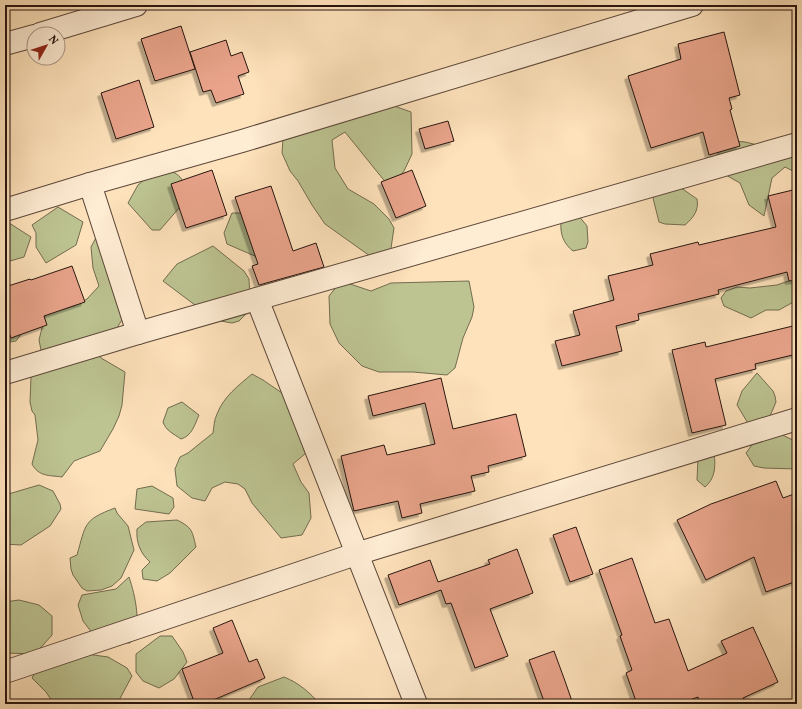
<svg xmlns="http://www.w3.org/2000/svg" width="802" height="709" font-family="Vollkorn,serif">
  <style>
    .green { fill: #bdc492; stroke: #726c50 }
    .building { fill: #e9a48b; stroke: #27150f; filter: url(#shadow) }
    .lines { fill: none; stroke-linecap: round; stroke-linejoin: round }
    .minor-casing { stroke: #5d483a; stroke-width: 24 }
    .minor { stroke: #feecd3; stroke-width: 22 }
  </style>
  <defs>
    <filter id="shadow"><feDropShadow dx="-3.5" dy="3.5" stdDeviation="0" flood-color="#0004"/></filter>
  </defs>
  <rect width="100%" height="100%" fill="#fee2bb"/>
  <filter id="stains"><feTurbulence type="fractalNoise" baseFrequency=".005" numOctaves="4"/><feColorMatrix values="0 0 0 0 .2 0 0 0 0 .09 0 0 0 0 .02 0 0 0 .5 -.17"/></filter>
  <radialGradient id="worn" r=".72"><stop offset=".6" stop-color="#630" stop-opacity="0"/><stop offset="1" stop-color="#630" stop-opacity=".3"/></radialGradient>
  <!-- green -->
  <g class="green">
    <path d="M380,101l31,11 1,42 -8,17 -13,18 -46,-57 -13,8 3,28 13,21 26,15 15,15 5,9 -4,27 -20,1 -45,-32 -13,-19 -14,-24 -8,-10 -8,-18 1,-14z"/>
    <path d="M797,138v35l-12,-6 -13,11 -8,38 -15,-11 -9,-22 -30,-17c8,-14 17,-27 35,-24 6,1 13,4 18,3 11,0 23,-5 34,-7z"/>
    <path d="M159,167c23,7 25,10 27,33l-26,30h-8l-24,-27 10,-18z"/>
    <path d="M677,185l20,14c2,11 -3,18 -12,26l-20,-1 -6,-2 -6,-24 3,-8z"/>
    <path d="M58,207l25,15 -7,23 -30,18 -10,-16v-14l-4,-8z"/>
    <path d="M232,213h25l7,47 -37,-16 -3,-11z"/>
    <path d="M578,215l9,11 1,16 -2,6 -13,3c-10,-8 -13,-17 -12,-30z"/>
    <path d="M6,221l25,16 -7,20 -14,4 -5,-1v-38z"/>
    <path d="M100,230l21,22 9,18v5l-7,43 -6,10 -20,21 4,9 24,14 -3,33 -3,11 -6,13 -13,22 -26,10 -12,16c-13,-2 -23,0 -30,-13l6,-24 -3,-25 -3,-4 -2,-9 1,-25 13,-12 -5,-25 7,-28 28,-6 13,-7 12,-13 -6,-18 -2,-21z"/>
    <path d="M213,246l31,25 5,8 1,22 -4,13 -7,7 -7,2 -17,-3 -52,-39 14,-17z"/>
    <path d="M797,278v22l-18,10h-13l-15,8 -27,-12 -3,-8 5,-7 11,-4 13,1 27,-3z"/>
    <path d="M341,281l30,10 20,-8 78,-2 5,26 -2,10 -9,21 -8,30 -8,7 -34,-3h-34l-17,-6 -23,-23 -9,-19 -1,-28z"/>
    <path d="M5,305l20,24 -9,12 -11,2z"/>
    <path d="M757,373l16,18 2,5 1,6 -6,14 -21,9 -12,-20 5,-14z"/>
    <path d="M252,374l11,6 38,26 11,42 -19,16 8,18 8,11 2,25 -9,17 -21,3 -29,-35 -7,-14 -7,-5 -13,-2 -13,6 -7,13 -13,-3 -15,-12 -2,-17 5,-12 8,-4 25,-20c1,-6 1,-13 4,-19 7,-18 21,-28 35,-40z"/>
    <path d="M182,402l17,13c-4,9 -7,21 -18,24 -7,-5 -15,-8 -18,-17l5,-14z"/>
    <path d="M774,431l23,11v27l-33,-1 -10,-2 -8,-13 8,-11z"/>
    <path d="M714,454c2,12 1,25 -9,33l-8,-7 1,-21z"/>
    <path d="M39,485l14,6 7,13 1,5 -11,17 -29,19 -16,-1v-49z"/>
    <path d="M152,486l21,12 1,9 -5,7 -34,-5 2,-20z"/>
    <path d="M115,508l2,5 11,13 6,24 -13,28 -9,8 -11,4 -14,1 -5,-3 -9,-13 -2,-6 -1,-11 7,-3c9,-31 6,-35 38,-47z"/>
    <path d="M177,520c16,8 15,11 19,27l-26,26 -13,8 -14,-2 -1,-9 8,-8c-10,-9 -14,-20 -13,-33l9,-7z"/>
    <path d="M129,577c6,18 14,50 1,66l-20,-1 -17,-8 -10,-13 -5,-16 4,-10 34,-6z"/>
    <path d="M19,600l20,5 13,11v19l-17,19 -30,-1v-51z"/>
    <path d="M160,636h12l11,16 4,10 -13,17 -15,9 -16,-7 -7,-9v-18z"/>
    <path d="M58,650l50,7 19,11 5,8 -15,28h-63l-8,-12 -14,-14 9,-18z"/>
    <path d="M284,677c15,6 25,15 36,27h-65l-6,-4 9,-13z"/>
  </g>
  <!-- building -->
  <g class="building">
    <path d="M181,26l14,43 -40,12 -14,-42z"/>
    <path d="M724,32l16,63 -11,3 3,11 -2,1 10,36 -31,9 -6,-23 -52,16 -23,-72 53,-17 -3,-15z"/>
    <path d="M226,40l5,16 11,-4 7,20 -11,4 6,18 -28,9 -5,-13 -8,2 -13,-40z"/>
    <path d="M139,80l15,47 -38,12 -15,-46z"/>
    <path d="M448,121l6,20 -29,8 -6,-20z"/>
    <path d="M212,170l15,45 -41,13 -15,-44z"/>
    <path d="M412,170l14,36 -30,12 -15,-36z"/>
    <path d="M271,186l22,65 23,-8 8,24 -65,18 -7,-19 6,-2 -23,-67z"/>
    <path d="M797,189v91l-8,1 -2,-9 -69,18 1,4 -81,20 1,6 -23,6 6,25 -60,15 -7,-25 25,-6 -7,-24 41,-11 -6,-24 45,-11 -3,-11 48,-12 1,3 77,-18 -8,-31z"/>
    <path d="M72,266l13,36 -41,14 3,9 -36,13 -6,-17v-34l25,-8 1,1z"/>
    <path d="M797,325v29l-42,10 1,5 -41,10 11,46 -34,8 -20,-83 33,-8 1,5z"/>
    <path d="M441,378l12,51 63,-15 10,42 -38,10 1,6 -18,4 4,15 -55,13 2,9 -20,5 -4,-17 -44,10 -13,-55 43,-11 3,10 48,-11 -10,-41 -52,13 -5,-20z"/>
    <path d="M776,481l7,17 14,-5v88l-31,11 -12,-35 -48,23 -29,-60 34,-16z"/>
    <path d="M576,527l17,47 -23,8 -17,-47z"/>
    <path d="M517,549l16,44 -43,16 18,47 -33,12 -24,-65 -5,1 -5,-14 -42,15 -11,-30 42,-15 8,22 52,-18 -2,-4z"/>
    <path d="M632,558l23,65 14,-4 19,52 39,-18 -6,-12 32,-14 25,55 -35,16 3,6h-45l-3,-7 -19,7h-42l-11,-31 6,-3 -12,-34 2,-1 -23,-65z"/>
    <path d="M232,620l17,42 8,-3 8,19 -61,26h-9l-13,-35 41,-16 -10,-25z"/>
    <path d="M554,651l11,30 8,23h-28l-16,-44z"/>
  </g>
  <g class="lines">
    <defs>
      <g id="minor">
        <path d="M40,34l96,-29"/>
        <path d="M5,44l29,-8"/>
        <path d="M90,184l48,149"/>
        <path d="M5,210l85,-26 152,-43 450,-136"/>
        <path d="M257,299l159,405"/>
        <path d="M5,373l133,-40 659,-189"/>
        <path d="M5,672l351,-118 441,-135"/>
      </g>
    </defs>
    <!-- minor casing -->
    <use href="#minor" class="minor-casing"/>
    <!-- minor -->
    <use href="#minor" class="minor"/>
  </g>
  <!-- margin -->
  <rect width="802" height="709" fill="none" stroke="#fee2bb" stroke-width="20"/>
  <rect x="6" y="6" width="790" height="697" fill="none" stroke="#27150f" stroke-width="2"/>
  <rect x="10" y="10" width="782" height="689" fill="none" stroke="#27150f"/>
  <!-- north arrow -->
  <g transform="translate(46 46) rotate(51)"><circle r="19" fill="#feecd3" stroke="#a89685"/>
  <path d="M0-3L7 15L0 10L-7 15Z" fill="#8f2418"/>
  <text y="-6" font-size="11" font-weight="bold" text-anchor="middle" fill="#27150f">N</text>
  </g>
  <rect width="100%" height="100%" filter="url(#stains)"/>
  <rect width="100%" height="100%" fill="url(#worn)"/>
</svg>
